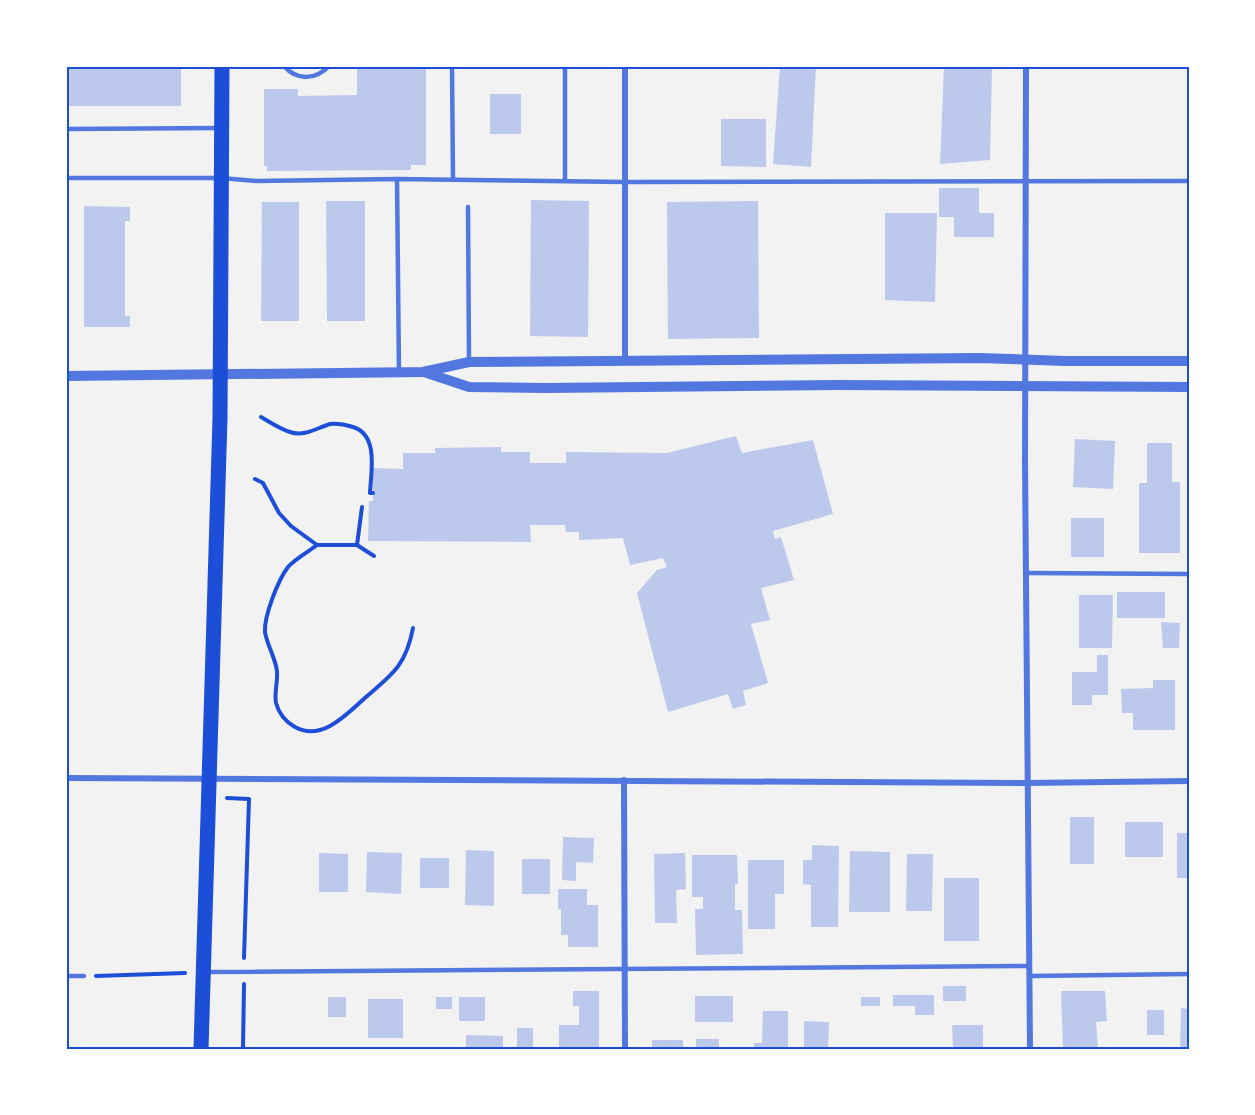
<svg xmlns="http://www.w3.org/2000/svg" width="1255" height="1115" font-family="Overpass,sans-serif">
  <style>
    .building { fill: #bdc9ec }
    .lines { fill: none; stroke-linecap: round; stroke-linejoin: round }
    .path { stroke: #1d4ed8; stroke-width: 4 }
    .service { stroke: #5277de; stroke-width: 4.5 }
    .minor { stroke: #5277de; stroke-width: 6 }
    .tertiary { stroke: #5277de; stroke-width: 10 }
    .primary { stroke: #1d4ed8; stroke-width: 15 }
    .neatline { fill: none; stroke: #1d4ed8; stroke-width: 2 }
  </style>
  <rect width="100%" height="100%" fill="#f2f2f2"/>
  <!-- building -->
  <g class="building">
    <rect x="66" y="66" width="115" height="40"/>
    <path d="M357,66h69v99h-15v5l-144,1v-5h-3v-77h34v7l59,-1z"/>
    <path d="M780,66h36l-5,101 -38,-3z"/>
    <path d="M944,66h48l-2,94 -50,4z"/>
    <rect x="490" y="94" width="31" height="40"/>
    <path d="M721,119h45v48l-45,-1z"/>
    <path d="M939,188h40v25h15v24h-40v-20h-15z"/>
    <path d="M531,200l58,1 -1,136 -58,-1z"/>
    <path d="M326,201h39v120h-38z"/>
    <path d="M758,201l1,137 -91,1 -1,-137z"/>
    <path d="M262,202h37v119h-38z"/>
    <path d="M84,206l46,1v14h-5v95h5v11h-46z"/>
    <path d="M885,213h52l-2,89 -50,-2z"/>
    <path d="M736,436l6,17 71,-13 20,74 -60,17 2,8 6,-2 13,43 -33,8 9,32 -19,4 17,59 -25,8 3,14 -13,4 -5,-15 -60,18 -31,-119 20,-23 10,-3 -4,-9 -33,7 -7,-27 -44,2v-8h-13l-1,-7h-35l1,17 -163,-1 1,-40h4v-33l30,1v-16h32v-5l66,-1v5h29v11h36v-11l101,1z"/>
    <path d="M1075,439l40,2 -2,48 -40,-2z"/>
    <path d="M1147,443h25v39h8v71h-41v-70h8z"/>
    <rect x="1071" y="518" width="33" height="39"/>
    <rect x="1117" y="592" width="48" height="26"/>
    <path d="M1079,595h34l-1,53h-33z"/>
    <path d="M1161,622l19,1 -1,25h-16z"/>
    <path d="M1097,655h11v40h-16v10h-20v-33h25z"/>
    <path d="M1153,680h22v50h-42v-17h-11l-1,-24 32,-1z"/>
    <rect x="1070" y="817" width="24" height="47"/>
    <rect x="1125" y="822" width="38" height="35"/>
    <rect x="1177" y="833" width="12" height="45"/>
    <path d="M563,837l31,1 -1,25 -17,-1v19l-14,-1z"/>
    <path d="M812,845l27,1 -1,81h-27v-42l-8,-1v-24h9z"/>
    <path d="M466,850l28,1v55l-29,-1z"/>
    <path d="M850,851l40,1v60h-41z"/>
    <path d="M367,852l35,1 -1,41 -35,-2z"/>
    <path d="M319,853l29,1v38h-29z"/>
    <path d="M685,853l1,36 -10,1 1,33h-22l-1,-69z"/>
    <path d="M907,854h26l-1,57h-26z"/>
    <path d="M692,855h45l1,28 -3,2v25h7l1,44 -47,1 -1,-46h8v-12h-11z"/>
    <rect x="420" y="858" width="29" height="30"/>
    <rect x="522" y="859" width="28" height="35"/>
    <path d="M748,860h36v34h-9v35h-27z"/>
    <rect x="944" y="878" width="35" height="63"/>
    <path d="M558,889h29v16h11v42h-30v-12h-7v-26h-3z"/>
    <rect x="943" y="986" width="23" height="15"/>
    <path d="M573,991h26v58h-40v-24h20v-19h-6z"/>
    <path d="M1061,991h44l2,30 -11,1 2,27h-35z"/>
    <path d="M893,995h41v20h-19v-9h-22z"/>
    <rect x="695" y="996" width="38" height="26"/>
    <rect x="328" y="997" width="18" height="20"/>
    <rect x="436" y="997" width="16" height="12"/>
    <rect x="459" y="997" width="26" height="24"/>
    <rect x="861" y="997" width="19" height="9"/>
    <rect x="368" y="999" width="35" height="39"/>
    <path d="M1181,1008l8,1v40h-9z"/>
    <rect x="1147" y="1010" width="17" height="25"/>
    <path d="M763,1011h25v38h-34v-6h8z"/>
    <path d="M804,1021l25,1 -1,27h-24z"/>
    <path d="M952,1025h31v24h-30z"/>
    <rect x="517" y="1028" width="16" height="20"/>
    <path d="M466,1035l37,1v13h-37z"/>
    <rect x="696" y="1039" width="23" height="10"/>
    <rect x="652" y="1040" width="31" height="9"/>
  </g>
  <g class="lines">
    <!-- path -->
    <g class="path">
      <path d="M261,417c9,5 19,12 29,15 14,5 27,-4 40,-8 8,-1 16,1 23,3 26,8 18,45 17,66h3"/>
      <path d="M255,479l8,4 16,30 12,13 26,19h40l17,11"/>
      <path d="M317,545c-9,7 -22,14 -29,22 -10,13 -24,49 -23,65 2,13 10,25 12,39 1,10 -3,22 -1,32 3,11 10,19 19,24 27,15 52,-13 71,-30 27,-23 40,-32 47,-69"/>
      <path d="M357,545l5,-38"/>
      <path d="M227,798l22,1 -5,159"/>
      <path d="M96,976l89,-3"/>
      <path d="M243,1049l1,-65"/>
    </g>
    <!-- service -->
    <g class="service">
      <path d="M284,66c13,15 32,14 45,0"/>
      <path d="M452,66l1,114"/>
      <path d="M66,129l153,-1"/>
      <path d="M66,178h155l36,3 140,-2 229,3 563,-1"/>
      <path d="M397,179l2,194"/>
      <path d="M565,181v-115"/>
      <path d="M468,207l1,154"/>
      <path d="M1027,573l162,1"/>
      <path d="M206,972l823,-6"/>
      <path d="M66,976h18"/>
      <path d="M1029,976l160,-2"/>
    </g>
    <!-- minor -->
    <g class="minor">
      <path d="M625,66v295"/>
      <path d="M1026,66l-1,396 5,587"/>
      <path d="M66,778l961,5 162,-2"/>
      <path d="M624,780l1,269"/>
    </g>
    <!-- tertiary -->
    <g class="tertiary">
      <path d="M424,372l45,15 77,1 291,-3 352,2"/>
      <path d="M66,376l357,-4 46,-10 511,-4 85,3h124"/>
    </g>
    <!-- primary -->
    <path class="primary" d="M201,1049l19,-631 2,-352"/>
  </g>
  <!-- border -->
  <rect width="1255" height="1115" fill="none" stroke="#ffffff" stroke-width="135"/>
  <rect x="68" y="68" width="1120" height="980" class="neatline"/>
</svg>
